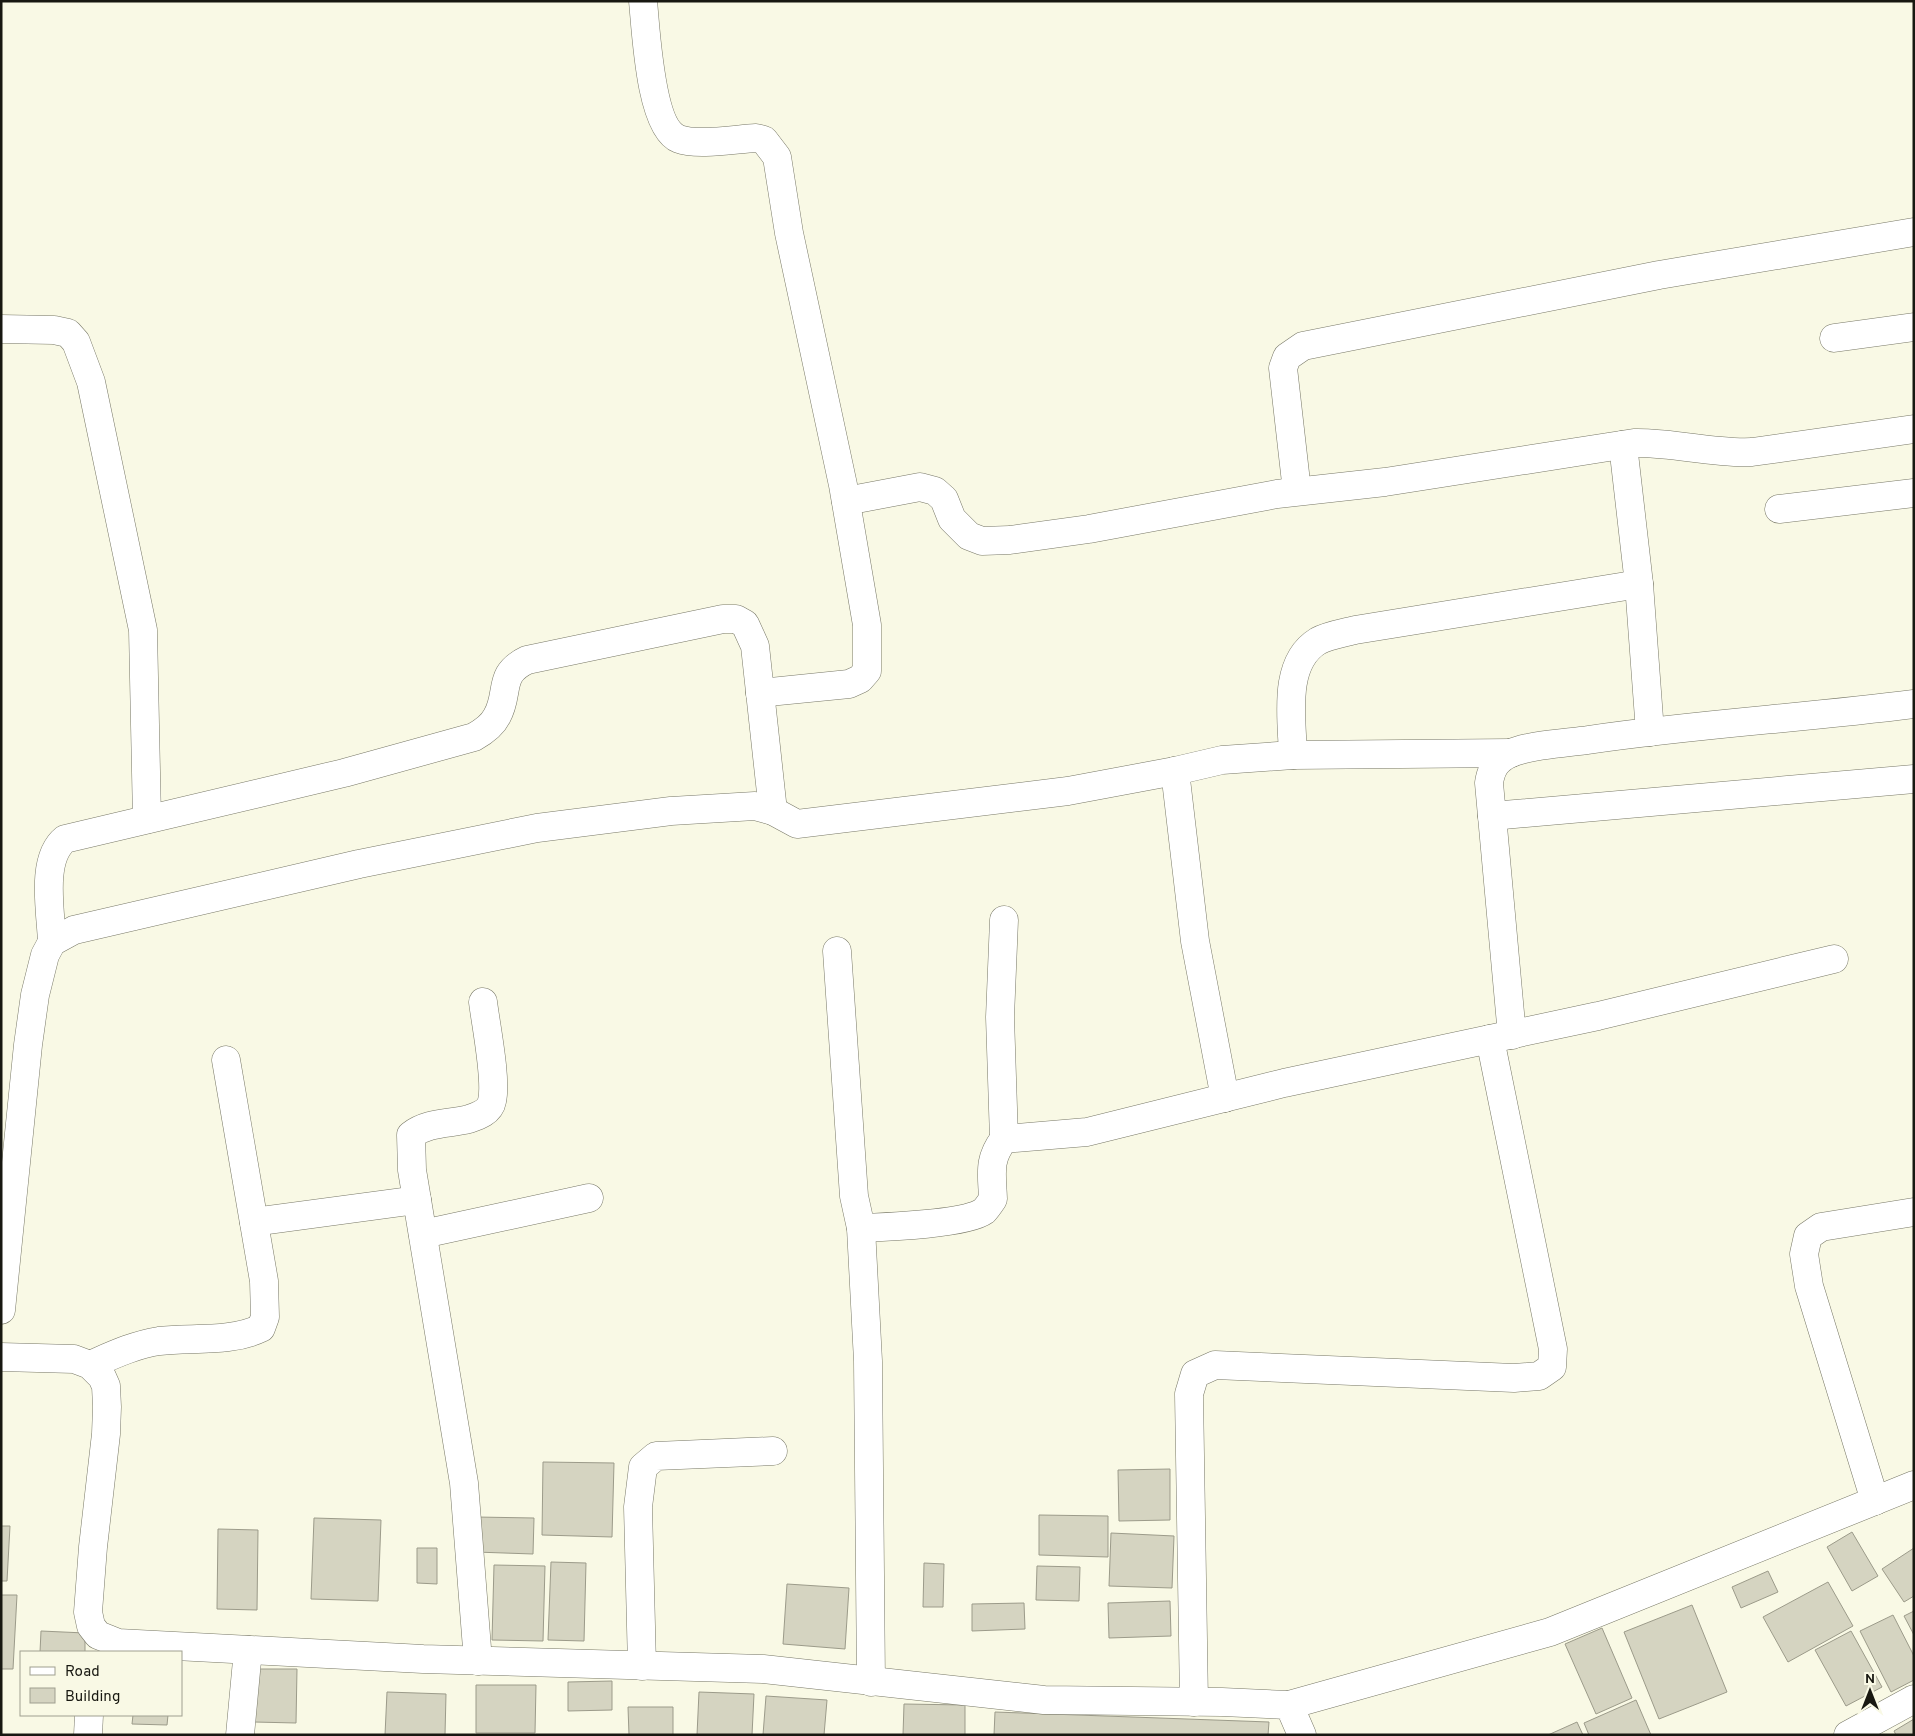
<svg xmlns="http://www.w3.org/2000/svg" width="1915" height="1736" font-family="Overpass,sans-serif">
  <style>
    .building { fill: #d5d4c1; stroke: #9c9b8a }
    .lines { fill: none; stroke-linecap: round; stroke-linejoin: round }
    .minor-casing { stroke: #787867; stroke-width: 29 }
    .minor { stroke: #fff; stroke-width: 28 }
  </style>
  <rect width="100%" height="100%" fill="#f9f9e5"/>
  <!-- building -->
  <g class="building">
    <path d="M543,1462l71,1 -2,74 -70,-2z"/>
    <path d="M1170,1469v51l-51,1 -1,-51z"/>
    <path d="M1039,1515l69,1v41l-69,-2z"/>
    <path d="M476,1517l58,1 -1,36 -58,-2z"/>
    <path d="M314,1518l67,2 -3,81 -67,-2z"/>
    <path d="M1,1526h9l-3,55h-6z"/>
    <path d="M218,1529l40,1 -1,80 -40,-1z"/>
    <path d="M1852,1532l26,44 -26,15 -25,-44z"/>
    <path d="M1111,1533l63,3 -2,52 -63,-2z"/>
    <path d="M417,1548h20v36l-20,-1z"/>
    <path d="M1914,1548v48l-10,6 -22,-33z"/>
    <path d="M551,1562l35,1 -2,78 -36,-1z"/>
    <path d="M924,1563l20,1 -1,43h-20z"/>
    <path d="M494,1565l51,1 -2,75 -51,-1z"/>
    <path d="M1037,1566l43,1 -1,34 -43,-1z"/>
    <path d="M1768,1571l10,21 -37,16 -9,-21z"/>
    <path d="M1828,1582l25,44 -65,36 -25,-45z"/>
    <path d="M787,1584l62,4 -4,61 -62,-5z"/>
    <path d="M1,1595h16l-4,74h-12z"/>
    <path d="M1170,1601l1,35 -62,2 -1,-35z"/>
    <path d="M1024,1603l1,26 -53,2v-27z"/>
    <path d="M1692,1605l35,87 -68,27 -35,-87z"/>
    <path d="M1914,1611v24l-10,-19z"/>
    <path d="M1893,1615l21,41v24l-23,12 -31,-61z"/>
    <path d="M1602,1628l30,70 -36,16 -31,-70z"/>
    <path d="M41,1631l44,2v19h-45z"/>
    <path d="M1851,1631l31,56 -36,19 -31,-56z"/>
    <path d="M254,1669h43l-1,54 -42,-1z"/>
    <path d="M612,1681v29l-44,1v-29z"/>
    <path d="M476,1685h60l-1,48h-59z"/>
    <path d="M387,1692l59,2 -1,41h-60z"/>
    <path d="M699,1692l55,2 -2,41h-55z"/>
    <path d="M766,1696l61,4 -3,35h-61z"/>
    <path d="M1636,1700l15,35h-62l-5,-12z"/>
    <path d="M904,1704l61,1v30h-62z"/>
    <path d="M628,1707h45v28h-44z"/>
    <path d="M995,1712l274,10 -1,13h-274z"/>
    <path d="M133,1715h35l-1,10 -35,-1z"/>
    <path d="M1914,1719v16h-18l-2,-4z"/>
    <path d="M1577,1722l6,13h-35z"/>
  </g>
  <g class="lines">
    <defs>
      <g id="minor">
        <path d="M643,1c3,29 7,127 36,138 18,7 57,0 77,-1l8,2 13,17 12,76 54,252 24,140v46l-7,8 -11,5 -89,9"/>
        <path d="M1,329l53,1 14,3 8,9 15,40 52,248 4,189"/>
        <path d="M1834,338l80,-11"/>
        <path d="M1623,445l16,139 11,148"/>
        <path d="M1297,491l-14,-123 4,-11 16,-11 356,-71 255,-43"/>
        <path d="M846,501l74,-14 15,4 9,8 8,20 17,17 13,5 28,-1 79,-11 188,-35 108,-12 249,-39c40,-1 78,11 118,9l162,-23"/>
        <path d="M1779,509l135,-16"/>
        <path d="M1293,755c-1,-36 -11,-92 25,-114 11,-6 26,-8 37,-11l284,-46"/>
        <path d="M1175,771l20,170 30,157"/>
        <path d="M1492,816l422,-37"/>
        <path d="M1004,920l-4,97 4,122"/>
        <path d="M52,942c-1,-29 -12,-83 13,-103l279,-66 130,-36c9,-5 18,-11 23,-21 13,-23 0,-42 30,-56l196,-41h13l9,5 10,22 18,165"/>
        <path d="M837,951l17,245 7,32 7,133 3,321"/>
        <path d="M1512,1035l-23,-252c2,-14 7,-23 20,-29 18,-9 58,-11 79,-14 108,-16 217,-22 326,-36"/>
        <path d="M254,1222l163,-22"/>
        <path d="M861,1228c24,-1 105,-4 123,-17 3,-3 7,-9 9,-12 -1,-26 -5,-39 11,-60l83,-7 197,-49 314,-67 236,-57"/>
        <path d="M423,1234l166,-36"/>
        <path d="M1,1310l27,-265 7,-50 10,-40 7,-13 22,-12 285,-66 178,-36 134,-17 84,-5 18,5 24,13 271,-33 107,-20 47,-11 71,-5 218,-2"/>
        <path d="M1,1357l73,2 16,6 12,12 4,9 1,21 -1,27 -13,113 -5,65 3,14 7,9 20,8 305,16 340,10 281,31 178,2 67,3 13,30"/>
        <path d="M90,1365c23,-10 44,-20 69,-24 33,-4 71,2 102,-13l4,-11 -1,-36 -38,-221"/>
        <path d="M1875,1501l-66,-215 -5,-32 4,-18 13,-9 93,-15"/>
        <path d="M478,1661l-14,-178 -52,-313 -1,-35c17,-13 38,-11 58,-16 9,-3 21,-7 23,-18 5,-21 -6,-75 -9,-99"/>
        <path d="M642,1666l-4,-159 5,-40 13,-11 117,-5"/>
        <path d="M1194,1702l-5,-308 6,-20 20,-9 299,13 25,-2 13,-9 1,-18 -63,-310"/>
        <path d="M1289,1705l261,-73 364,-147"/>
        <path d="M88,1735l1,-20"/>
        <path d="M240,1735l8,-85"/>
        <path d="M1848,1735l66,-36"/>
      </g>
    </defs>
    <!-- minor casing -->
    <use href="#minor" class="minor-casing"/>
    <!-- minor -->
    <use href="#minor" class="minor"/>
  </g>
  <!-- border -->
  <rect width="1915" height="1736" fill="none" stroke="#181811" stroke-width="5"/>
  <!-- legend -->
  <rect x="20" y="1651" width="162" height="65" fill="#f9f9e5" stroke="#9f9f90"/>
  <rect x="30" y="1667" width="25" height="8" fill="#ffffff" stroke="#9f9f90"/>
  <text x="65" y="1676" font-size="15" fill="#181811">Road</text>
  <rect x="30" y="1688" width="25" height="15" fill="#d5d4c1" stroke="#9f9f90"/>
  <text x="65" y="1701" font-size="15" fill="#181811">Building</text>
  <!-- north arrow -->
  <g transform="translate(1870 1691)" stroke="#f9f9e5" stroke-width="4" paint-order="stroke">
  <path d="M0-4L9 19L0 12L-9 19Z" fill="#181811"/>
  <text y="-8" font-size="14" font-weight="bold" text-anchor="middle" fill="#181811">N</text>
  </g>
</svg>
